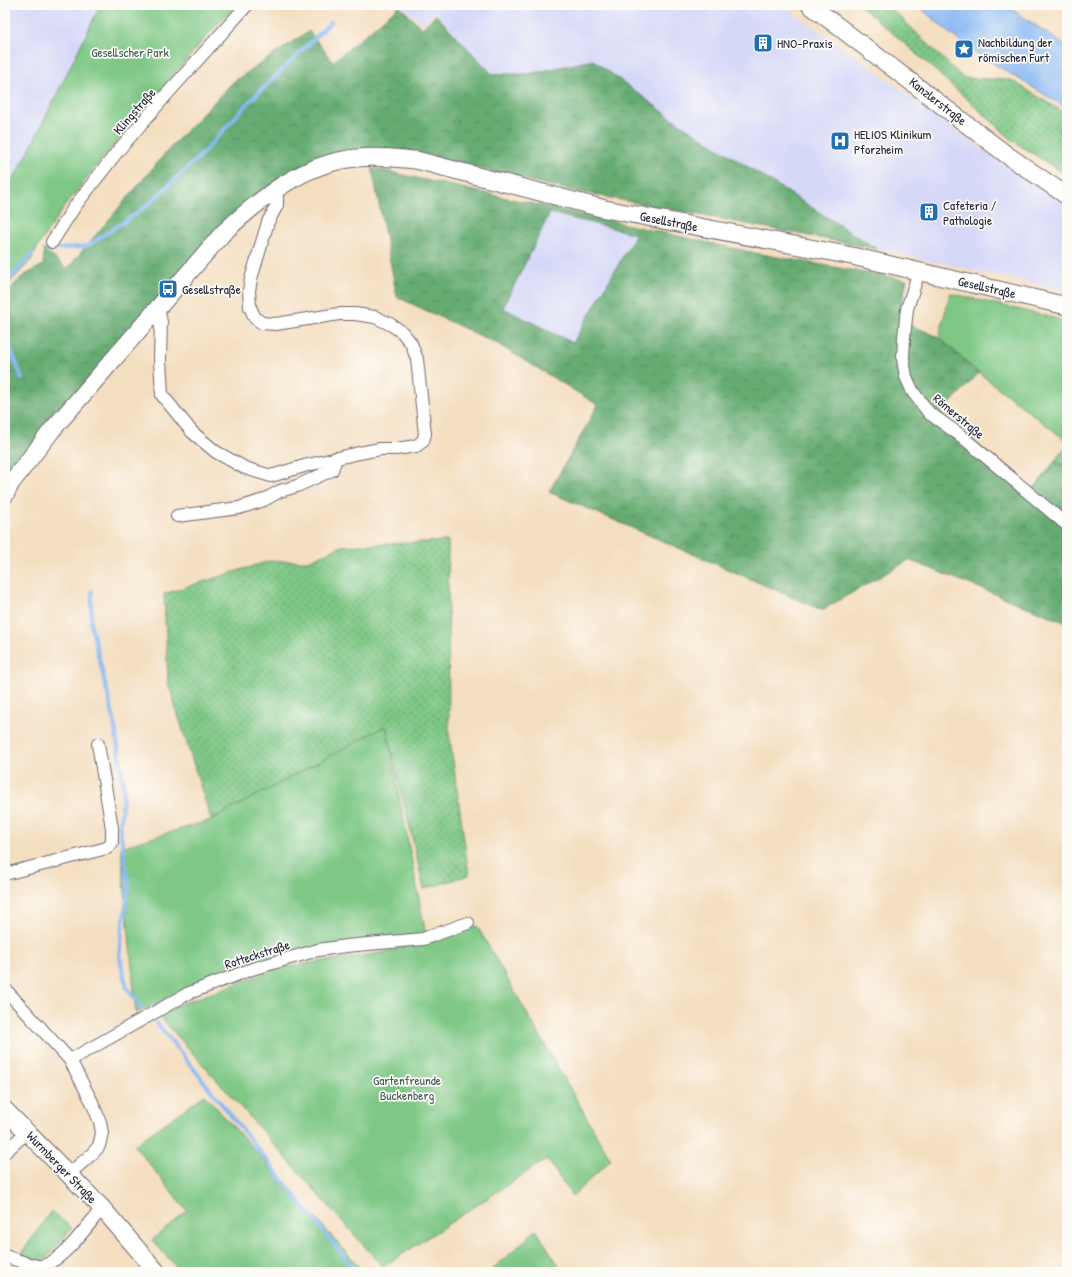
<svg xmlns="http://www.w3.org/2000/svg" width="1072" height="1277" font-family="'Patrick Hand',sans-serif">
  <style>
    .built { fill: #d6d8f8 }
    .grass { fill: url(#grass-dots); stroke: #507460 }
    .forest { fill: url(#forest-crowns); stroke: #446756; fill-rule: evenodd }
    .green { fill: #7ec785; stroke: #507460 }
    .water { fill: #88b8f3; stroke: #556d97 }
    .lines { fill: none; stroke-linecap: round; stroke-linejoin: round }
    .stream { stroke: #88b8f3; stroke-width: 4 }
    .street-casing { stroke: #6c646a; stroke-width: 14 }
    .secondary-casing { stroke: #6c646a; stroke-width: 19 }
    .street { stroke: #fff; stroke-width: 12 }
    .secondary { stroke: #fff; stroke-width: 17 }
    .labels { text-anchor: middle; stroke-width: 3.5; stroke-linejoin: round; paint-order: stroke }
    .poi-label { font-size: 13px; fill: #22223b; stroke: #fdfcf7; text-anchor: start }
    .park-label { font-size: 13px; fill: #425c55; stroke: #fdfcf7 }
    .street-label { font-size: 13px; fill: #22223b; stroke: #fdfcf7 }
  </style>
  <defs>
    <pattern id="grass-dots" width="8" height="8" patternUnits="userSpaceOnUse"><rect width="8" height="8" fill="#7ec785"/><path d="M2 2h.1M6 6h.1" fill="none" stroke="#67a16e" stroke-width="1.8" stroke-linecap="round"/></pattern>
    <pattern id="forest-crowns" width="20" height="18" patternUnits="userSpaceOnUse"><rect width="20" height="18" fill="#66ac72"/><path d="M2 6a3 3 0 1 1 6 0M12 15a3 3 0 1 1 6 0" fill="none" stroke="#548c5f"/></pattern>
  </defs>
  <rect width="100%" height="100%" fill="#fdfcf7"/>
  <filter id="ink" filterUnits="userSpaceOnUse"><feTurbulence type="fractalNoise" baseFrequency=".025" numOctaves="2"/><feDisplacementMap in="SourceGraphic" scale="8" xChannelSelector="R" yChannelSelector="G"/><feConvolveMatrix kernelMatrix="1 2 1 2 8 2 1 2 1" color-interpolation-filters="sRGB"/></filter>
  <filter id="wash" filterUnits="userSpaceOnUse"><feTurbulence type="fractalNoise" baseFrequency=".012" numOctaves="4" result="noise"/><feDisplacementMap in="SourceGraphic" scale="16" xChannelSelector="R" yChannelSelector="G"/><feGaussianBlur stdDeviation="0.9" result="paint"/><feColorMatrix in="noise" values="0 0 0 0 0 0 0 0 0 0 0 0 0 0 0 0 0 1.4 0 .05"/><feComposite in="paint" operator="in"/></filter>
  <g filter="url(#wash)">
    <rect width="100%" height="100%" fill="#f4dec0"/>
    <!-- built -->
    <g class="built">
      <path d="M5,5h90l5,3 -72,145 -23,40z"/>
      <path d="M400,5h382l95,67 125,92 65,41v86l-190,-42 -204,-130 -80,-59 -65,14h-36l-57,-62 -13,12z"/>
      <path d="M550,212l87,21 -64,111 -70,-36z"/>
    </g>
    <!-- grass -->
    <g class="grass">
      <path d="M860,5h28l75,73 48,2 56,34v61l-51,-32 -98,-88z"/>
      <path d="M448,541l1,192 20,142 -45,14 -38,-163 -175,94 -43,-137 -4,-89 105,-33h39l34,-15z"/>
    </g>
    <!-- forest -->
    <g class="forest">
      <path d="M399,6l23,22 14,-13 56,59h36l65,-14 80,59 204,130 -313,-60 -149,-37 -71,-1 -90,45 -249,291v-193l18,-18 20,-11 1,-16 23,20 102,-120 64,-67 76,-51 24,31z"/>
      <path d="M372,168l383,85 152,27 -9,40 41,17 40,36 -38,40 91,78 23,-30 12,5v157l-158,-63 -87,50 -273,-118 49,-87 -102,-62 -99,-46zM550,213l86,21 -63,109 -70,-35z"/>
    </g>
    <!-- green -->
    <g class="green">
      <path d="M95,5h141l-37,40 -87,102 -45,56 -29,43 -7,14 -26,28v-95l23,-40 71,-145z"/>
      <path d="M950,293l117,28v120l-88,-68 -40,-36z"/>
      <path d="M1067,445v21l-12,-5z"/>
      <path d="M386,726l40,209 -133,16 -84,28 -73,34 -15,-166 90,-27z"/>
      <path d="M477,926l134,234 -39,36 -25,-37 -164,108 -226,-254 125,-46 99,-14z"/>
      <path d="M205,1095l159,177h-183l-29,-32 35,-29 -53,-66z"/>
      <path d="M51,1211l21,17 -28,33 -4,1 -19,-8z"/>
      <path d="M536,1230l27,42h-73z"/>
    </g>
    <!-- water -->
    <path class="water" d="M917,5h89l61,42v61l-101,-61z"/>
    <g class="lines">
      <!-- stream -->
      <g class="stream">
        <path d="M47,250l40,-4 55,-36 60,-56 47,-52 82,-80"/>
        <path d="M5,284l28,-31"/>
        <path d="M5,333l17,46"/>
        <path d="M92,591l-1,34 23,95 10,68 -4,40 9,60 -7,42 -2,29 7,29 15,20"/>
        <path d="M157,1023l199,249"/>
      </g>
    </g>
  </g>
  <g filter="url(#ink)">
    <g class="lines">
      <defs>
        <g id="street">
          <path d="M52,242l23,-36 42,-54 50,-58 80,-89"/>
          <path d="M919,271l-12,38 -3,28 -1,22 3,18 7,15 16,21 31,22 107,90"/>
          <path d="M158,307l3,15 -1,38 2,35 30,37 24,20 29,16 26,8 33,-10 55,-13 21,-4h16l20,-3 7,-5 2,-7 -8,-75 -6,-16 -9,-11 -12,-8 -15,-7 -20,-3h-16l-63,10 -14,-1 -7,-5 -5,-11 -1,-16 2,-12 17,-57 9,-17v-17"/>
          <path d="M177,516l62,-8 25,-8 16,-9 17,-5 35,-16 4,-12"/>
          <path d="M5,874l102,-26 5,-5v-15l-14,-84"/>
          <path d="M5,989l65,71 22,42 8,20 2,11 -3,13 -6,7 -24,21"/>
          <path d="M70,1060l119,-67 63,-24 66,-19 28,-4 77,-7 45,-16"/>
          <path d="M5,1152l22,-20"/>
          <path d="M5,1256c9,3 27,10 35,10 20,-1 50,-43 62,-58"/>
        </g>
        <g id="secondary">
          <path d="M810,5l197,150 60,41"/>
          <path d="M5,495l6,-12 41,-53 171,-197c34,-31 72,-64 120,-73 24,-5 49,-2 73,0l189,49 247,47 215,50"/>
          <path d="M5,1110l97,98 55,64"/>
        </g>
      </defs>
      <!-- street casing -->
      <use href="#street" class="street-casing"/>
      <!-- secondary casing -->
      <use href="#secondary" class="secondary-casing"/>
      <!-- street -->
      <use href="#street" class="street"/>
      <!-- secondary -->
      <use href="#secondary" class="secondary"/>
    </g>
  </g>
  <!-- icons -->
  <defs>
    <symbol id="building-square" viewBox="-11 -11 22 22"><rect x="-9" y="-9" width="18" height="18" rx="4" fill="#1f6fb2" stroke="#fdfcf7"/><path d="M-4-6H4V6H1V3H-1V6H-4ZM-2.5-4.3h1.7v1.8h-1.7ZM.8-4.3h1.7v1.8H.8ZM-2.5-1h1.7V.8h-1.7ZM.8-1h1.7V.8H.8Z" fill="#fff"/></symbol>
    <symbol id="sight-square" viewBox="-11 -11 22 22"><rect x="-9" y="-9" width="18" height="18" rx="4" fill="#1f6fb2" stroke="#fdfcf7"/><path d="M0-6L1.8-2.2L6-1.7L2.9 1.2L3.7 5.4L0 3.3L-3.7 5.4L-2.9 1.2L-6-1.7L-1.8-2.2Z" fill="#fff"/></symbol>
    <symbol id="hospital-square" viewBox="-11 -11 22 22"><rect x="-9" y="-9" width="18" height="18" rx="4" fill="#1f6fb2" stroke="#fdfcf7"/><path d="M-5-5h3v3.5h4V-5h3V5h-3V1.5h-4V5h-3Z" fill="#fff"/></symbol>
    <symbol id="bus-square" viewBox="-11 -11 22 22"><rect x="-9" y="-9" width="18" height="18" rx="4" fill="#1f6fb2" stroke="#fdfcf7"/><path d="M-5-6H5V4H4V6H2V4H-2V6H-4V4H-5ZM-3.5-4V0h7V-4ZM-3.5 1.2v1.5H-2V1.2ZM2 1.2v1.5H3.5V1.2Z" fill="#fff"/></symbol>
  </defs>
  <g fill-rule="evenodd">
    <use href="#building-square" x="752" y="32" width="22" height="22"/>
    <use href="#sight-square" x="953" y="38" width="22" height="22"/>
    <use href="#hospital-square" x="829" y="130" width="22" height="22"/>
    <use href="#building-square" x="918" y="201" width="22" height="22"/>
    <use href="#bus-square" x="157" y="278" width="22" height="22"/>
  </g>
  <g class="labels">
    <!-- poi labels -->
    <g class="poi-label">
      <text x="978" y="47">Nachbildung der<tspan x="978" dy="15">römischen Furt</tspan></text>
      <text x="777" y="48">HNO-Praxis</text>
      <text x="854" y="139">HELIOS Klinikum<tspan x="854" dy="15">Pforzheim</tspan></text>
      <text x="943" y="210">Cafeteria /<tspan x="943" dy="15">Pathologie</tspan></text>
      <text x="182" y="294">Gesellstraße</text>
    </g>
    <!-- park labels -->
    <g class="park-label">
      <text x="130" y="57">Gesellscher Park</text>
      <text x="407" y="1085">Gartenfreunde<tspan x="407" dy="15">Buckenberg</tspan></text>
    </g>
    <!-- street labels -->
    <g class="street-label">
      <text transform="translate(938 101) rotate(38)" y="5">Kanzlerstraße</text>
      <text transform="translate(134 111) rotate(-49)" y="5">Klingstraße</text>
      <text transform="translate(669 221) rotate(11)" y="5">Gesellstraße</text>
      <text transform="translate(987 287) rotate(13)" y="5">Gesellstraße</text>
      <text transform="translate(959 416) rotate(40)" y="5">Römerstraße</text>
      <text transform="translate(257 954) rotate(-18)" y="5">Rotteckstraße</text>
      <text transform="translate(62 1167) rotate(46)" y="5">Wurmberger Straße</text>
    </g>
  </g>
  <!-- margin -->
  <rect width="1072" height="1277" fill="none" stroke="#fdfcf7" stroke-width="20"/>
</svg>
